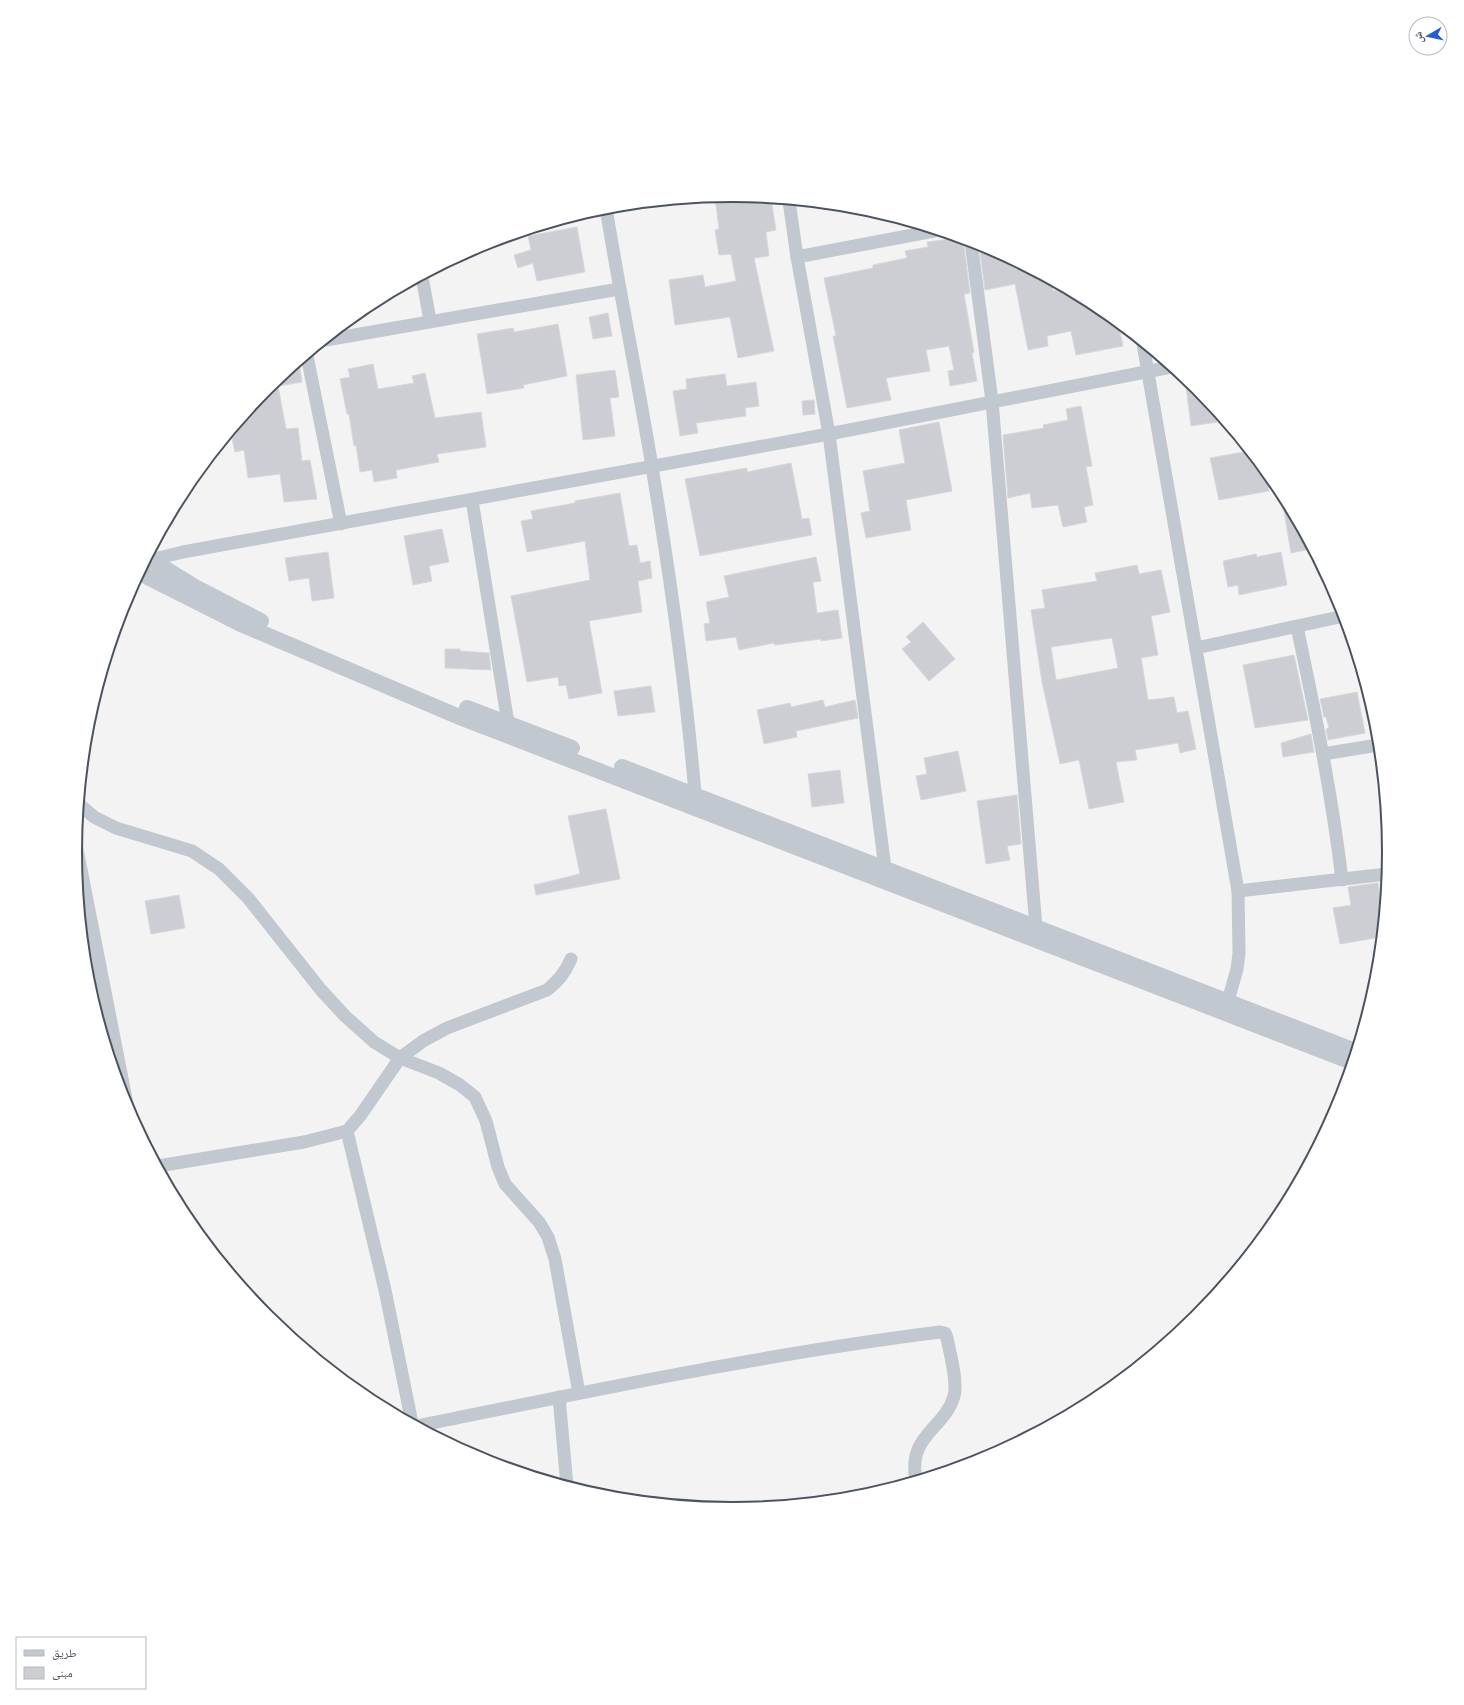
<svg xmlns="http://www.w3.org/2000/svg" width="1464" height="1705" font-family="Roboto,'Noto Naskh Arabic',sans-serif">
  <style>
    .building { fill: #cdced4; stroke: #d7d8dd; fill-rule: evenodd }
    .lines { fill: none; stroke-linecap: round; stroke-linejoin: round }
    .minor { stroke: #c2c8d0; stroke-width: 13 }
    .tertiary { stroke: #c2c8d0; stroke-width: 16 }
    .rim { fill: none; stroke: #4b535f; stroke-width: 2 }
  </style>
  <rect width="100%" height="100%" fill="#f4f3f3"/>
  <!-- building -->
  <g class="building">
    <path d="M732,196l39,3 5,31 -10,2 3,24 -15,2 20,93 -36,7 -8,-41 -55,8 -6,-45 34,-5 2,12 31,-6 -5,-27 -12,1 -4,-25 4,-1 -4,-32z"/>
    <path d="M577,227l8,45 -48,9 -4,-18 -15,5 -4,-13 17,-5 -3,-14z"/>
    <path d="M958,238l5,1 7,54 -6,1 10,58 -2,1 5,28 -27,5 -2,-15 6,-1 -5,-24 -23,4 4,21 -44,7 5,22 -44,8 -14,-72h3l-12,-58 49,-10v-3l34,-7 -2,-7 23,-4 -1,-5z"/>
    <path d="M979,244l73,38 1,9 11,-2 33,17 21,18 5,22 -47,9 -5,-24 -24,5 1,10 -20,4 -13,-66 -30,6z"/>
    <path d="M608,313l4,23 -19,3 -4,-22z"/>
    <path d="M558,324l9,52 -44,9 1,3 -37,6 -10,-60 36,-6 1,4z"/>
    <path d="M299,362l3,20 -24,4 8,43 12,-1 4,33 8,-1 7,39 -33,3 -4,-28 -32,4 -4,-28 -9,2 -4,-19 37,-45z"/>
    <path d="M373,364l5,25 36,-6 -2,-7 13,-3 10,45 46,-6 5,35 -49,7 2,8 -43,8 1,8 -23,4 -2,-12 -12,2 -4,-27 -2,1 -5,-32h-2l-7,-35 10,-2 -2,-8z"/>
    <path d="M615,370l4,27 -9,1 5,38 -32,4 -7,-65z"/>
    <path d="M725,374l2,12 29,-4 3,24 -14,2 1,8 -50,7 2,10 -18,3 -7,-45 14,-2 -1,-10z"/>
    <path d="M1185,378l12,10 27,33 -33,5z"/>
    <path d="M814,400l1,14 -12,1 -1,-14z"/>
    <path d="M1081,406l11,60 -6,1 7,38 -9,2 3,15 -24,5 -5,-22 -26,3 -2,-15 -22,5 -5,-63 41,-7 -1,-3 25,-5 -2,-11z"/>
    <path d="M939,422l13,69 -46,9 5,30 -45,8 -5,-25 9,-2 -7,-40 42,-8 -6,-33z"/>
    <path d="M1249,451l17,21 3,19 -50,9 -9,-42z"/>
    <path d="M791,463l11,56 7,-1 3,17 -112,21 -15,-77 62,-11v4z"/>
    <path d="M620,493l9,53 8,-1 3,18 10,-2 2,17 -14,3 4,31 -53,9 13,72 -33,6 -3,-14 -7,1 -1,-9 -31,5 -16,-86 79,-16 -5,-39 -58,11 -6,-31 12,-2 -2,-8 44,-8v-2z"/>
    <path d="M1284,499l16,29 11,21 -20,4 -9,-53z"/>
    <path d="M442,529l7,33 -20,4 3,15 -19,4 -9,-49z"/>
    <path d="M328,552l6,46 -22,3 -3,-23 -20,3 -4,-23z"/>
    <path d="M1281,552l6,33 -48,10 -1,-10 -10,2 -5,-26 33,-7 1,3z"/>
    <path d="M816,557l5,24 -8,1 4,31 21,-3 4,28 -21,3v-2l-46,6 -1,-2 -35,7 -3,-13 -30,4 -2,-17 6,-1 -4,-21 23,-5 -5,-21z"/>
    <path d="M1137,565l2,9 22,-4 9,42 -19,4 7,39 -17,3 7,42 26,-3 3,16 11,-2 8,38 -16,4 -2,-10 -43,7 2,10 -21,2 8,40 -35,7 -10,-49 -19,4 -18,-82 -11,-72 14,-2 -3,-18 55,-9 -2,-8zM1112,638l6,30 -62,12 -5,-33z"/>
    <path d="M923,622l32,37 -26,22 -27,-32 9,-7 -5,-5z"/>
    <path d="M445,649h15v2l29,2 2,17 -46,-2z"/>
    <path d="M1294,655l14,65 -53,8 -12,-63z"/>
    <path d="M651,686l4,26 -37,4 -4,-25z"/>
    <path d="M1357,692l8,41 -37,7 -2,-11 3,-1 -3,-11h-2l-4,-18z"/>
    <path d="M823,700l2,7 30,-7 3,18 -62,13 1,6 -33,7 -7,-34 33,-7 1,4z"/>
    <path d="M1311,734l3,18 -31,5 -2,-14z"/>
    <path d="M958,751l8,40 -45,9 -5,-24 11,-2 -3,-16z"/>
    <path d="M840,770l4,33 -32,4 -4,-33z"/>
    <path d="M1017,795l4,49 -14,2 3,14 -24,4 -9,-63z"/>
    <path d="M606,809l14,70 -84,16 -2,-10 46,-11 -12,-58z"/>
    <path d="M1378,883l5,31 -2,23 -41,7 -7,-36 18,-3 -3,-18z"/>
    <path d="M179,895l6,33 -34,6 -6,-33z"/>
  </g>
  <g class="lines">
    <!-- minor -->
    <g class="minor">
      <path d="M789,201l8,56 32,177 56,434"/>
      <path d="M606,208c14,87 32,173 46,259 18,109 34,218 43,327"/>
      <path d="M971,242l21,159 44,526"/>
      <path d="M797,257l137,-26"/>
      <path d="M422,277l8,43"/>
      <path d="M326,340l293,-51"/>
      <path d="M1143,344l95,547 1,62 -2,16 -9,32"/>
      <path d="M307,356l34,168"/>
      <path d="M472,500l36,223"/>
      <path d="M146,564l4,-4 33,-8 646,-118 342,-67"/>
      <path d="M1297,627c18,84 35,168 45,253"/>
      <path d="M1196,648l148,-32"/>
      <path d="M1323,754l55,-9"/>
      <path d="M80,805l14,12 22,11 76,23 27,18 29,29 73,92 24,26 29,26 26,16 39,15 21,12 15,12 11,24 12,46 7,17 34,38 9,15 7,22 24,134"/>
      <path d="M76,844l52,265"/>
      <path d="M1238,891l149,-17"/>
      <path d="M90,990l10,-22"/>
      <path d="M347,1131l38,159 27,133"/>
      <path d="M158,1166l146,-24 43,-11 13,-15 40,-58 23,-17 24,-13 100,-38c11,-9 18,-17 24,-31"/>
      <path d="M559,1397l8,89"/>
      <path d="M417,1426c174,-35 347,-72 523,-94l5,1 2,5c3,16 11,44 7,58 -9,33 -47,39 -38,84"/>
    </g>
    <!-- tertiary -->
    <g class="tertiary">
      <path d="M148,558l47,29 66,34"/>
      <path d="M140,573l103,52 214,91 895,346"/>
      <path d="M467,708l105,40"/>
      <path d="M622,767l728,282"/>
    </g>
  </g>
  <!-- crop -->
  <path d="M0 0H1464V1705H0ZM82 852a650 650 0 1 1 1300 0a650 650 0 1 1-1300 0Z" fill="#fff" fill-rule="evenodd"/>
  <path class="rim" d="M82 852a650 650 0 1 1 1300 0a650 650 0 1 1-1300 0Z"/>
  <!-- legend -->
  <rect x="16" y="1637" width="130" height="52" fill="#ffffff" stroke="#b7babf"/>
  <rect x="24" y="1650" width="20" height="6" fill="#c2c8d0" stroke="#b7babf"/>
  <text x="52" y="1657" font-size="12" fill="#4b535f">طريق</text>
  <rect x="24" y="1667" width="20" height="12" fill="#cdced4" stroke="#b7babf"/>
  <text x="52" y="1677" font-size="12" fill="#4b535f">مبنى</text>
  <!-- north arrow -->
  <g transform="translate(1428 36) rotate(261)"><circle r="19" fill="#ffffff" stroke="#b7babf"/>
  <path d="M0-3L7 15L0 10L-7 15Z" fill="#2a5bd7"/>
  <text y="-6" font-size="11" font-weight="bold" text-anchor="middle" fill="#4b535f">ش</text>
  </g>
</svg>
